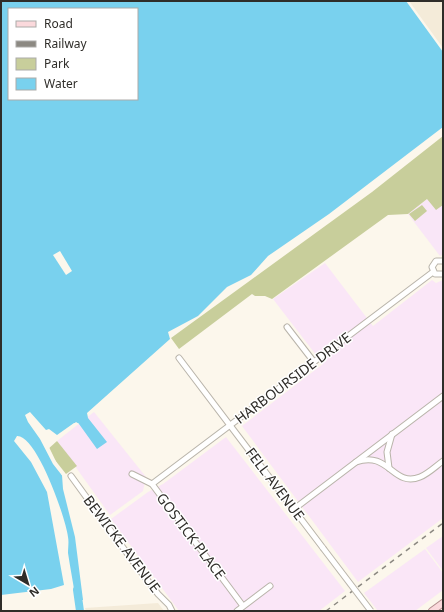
<svg xmlns="http://www.w3.org/2000/svg" width="444" height="612" font-family="'Noto Sans',sans-serif">
  <style>
    .commercial { fill: #fae6f7 }
    .built { fill: #f4ebd9 }
    .education { fill: #f9e6f7 }
    .green { fill: #c8ce9b }
    .water { fill: #79d1ee; fill-rule: evenodd }
    .pier { fill: #fcf7ec }
    .lines { fill: none; stroke-linecap: round; stroke-linejoin: round }
    .river { stroke: #79d1ee; stroke-width: 8 }
    .minor-casing { stroke: #b9b4aa; stroke-width: 7 }
    .major-casing { stroke: #b28d8e; stroke-width: 8 }
    .minor { stroke: #fff; stroke-width: 5 }
    .major { stroke: #fbd9dc; stroke-width: 6 }
    .rail { stroke: #8c8982; stroke-width: 1.5; stroke-dasharray: 5 5; stroke-linecap: butt }
    .minor-bridge-casing { stroke: #b9b4aa; stroke-width: 7; stroke-linecap: butt }
    .minor-bridge { stroke: #fff; stroke-width: 5 }
    .labels { text-anchor: middle; stroke-width: 3; stroke-linejoin: round; paint-order: stroke }
    .street-label { font-size: 14px; fill: #2f2d29; stroke: #fff }
  </style>
  <rect width="100%" height="100%" fill="#fcf7ec"/>
  <!-- commercial -->
  <g class="commercial">
    <path d="M325,263l48,63 59,-46 4,3 7,-3v238l-85,64 -116,-156 81,-62 -50,-65z"/>
    <path d="M94,412l52,65 -3,14 -33,24 -53,-74z"/>
    <path d="M226,437l119,154 -26,20h-140l-68,-92 37,-27 15,-8z"/>
    <path d="M443,536v35l-17,-23z"/>
    <path d="M425,549l18,24v17l-28,21h-37l-14,-18z"/>
  </g>
  <!-- built -->
  <g class="built">
    <path d="M409,1h34v47z"/>
    <path d="M158,603l6,8h-78l-1,-3z"/>
  </g>
  <!-- education -->
  <path class="education" d="M443,187v67l-3,2 -32,-42z"/>
  <!-- green -->
  <g class="green">
    <path d="M443,136v69l-7,5 -9,-11 -19,15 -20,1 -116,84 -7,-3h-10l-3,-2 -73,55 -8,-11 201,-146z"/>
    <path d="M422,205l5,6 -12,10 -6,-7z"/>
    <path d="M57,441l20,25 -11,8 -19,-24z"/>
  </g>
  <!-- water -->
  <path class="water" d="M1,1h405l37,51v75l-114,87 -61,42 -17,19 -24,12 -29,29 -30,16 2,7 -83,74 1,5 19,24 -10,7 -18,-25 -3,-2 -29,25 15,28 1,14 12,48 8,63h-6l-2,-4c-2,-15 -5,-29 -7,-43 0,-5 1,-11 0,-16 -2,-18 -31,-102 -51,-101l-3,5 17,21 16,30 17,93 -13,4 -50,6zM9,9h128v90h-128z"/>
  <!-- pier -->
  <g class="pier">
    <path d="M60,251l12,20 -6,4 -13,-20z"/>
    <path d="M30,412l16,18 3,-1 8,6 17,-12h5l-30,24 15,31 -11,-14 -13,-25 -12,-17 -3,-7z"/>
  </g>
  <g class="lines">
    <!-- river -->
    <path class="river" d="M77,590l3,21"/>
    <defs>
      <g id="minor">
        <path d="M443,261h-7l-4,6 3,7h8"/>
        <path d="M287,327l27,35"/>
        <path d="M179,358l144,190"/>
        <path d="M356,462c33,-12 37,26 64,15 8,-3 16,-11 23,-16"/>
        <path d="M389,468l-2,-16 5,-18"/>
        <path d="M132,474l20,10 91,122"/>
        <path d="M71,476l61,84 26,34 11,11 3,6"/>
        <path d="M152,484l281,-212"/>
        <path d="M294,509l149,-113"/>
        <path d="M237,611l33,-25"/>
      </g>
      <path id="major" d="M432,611l11,-8"/>
    </defs>
    <!-- minor casing -->
    <use href="#minor" class="minor-casing"/>
    <!-- major casing -->
    <use href="#major" class="major-casing"/>
    <!-- minor -->
    <use href="#minor" class="minor"/>
    <!-- major -->
    <use href="#major" class="major"/>
    <!-- rail -->
    <path class="rail" d="M326,611l117,-88"/>
    <defs>
      <path id="minor-bridge" d="M323,548l48,63"/>
    </defs>
    <!-- minor-bridge casing -->
    <use href="#minor-bridge" class="minor-bridge-casing"/>
    <!-- minor-bridge -->
    <use href="#minor-bridge" class="minor-bridge"/>
  </g>
  <g class="labels">
    <!-- street labels -->
    <g class="street-label">
      <text transform="translate(293 378) rotate(-37)" y="5">HARBOURSIDE DRIVE</text>
      <text transform="translate(275 484) rotate(53)" y="5">FELL AVENUE</text>
      <text transform="translate(191 536) rotate(53)" y="5">GOSTICK PLACE</text>
      <text transform="translate(122 544) rotate(53)" y="5">BEWICKE AVENUE</text>
    </g>
  </g>
  <!-- border -->
  <rect width="444" height="612" fill="none" stroke="#2f2d29" stroke-width="4"/>
  <!-- legend -->
  <rect x="8" y="8" width="130" height="92" fill="#ffffff" stroke="#acaba9"/>
  <rect x="16" y="21" width="20" height="6" fill="#fbd9dc" stroke="#acaba9"/>
  <text x="44" y="28" font-size="12" fill="#2f2d29">Road</text>
  <rect x="16" y="41" width="20" height="6" fill="#8c8982" stroke="#acaba9"/>
  <text x="44" y="48" font-size="12" fill="#2f2d29">Railway</text>
  <rect x="16" y="58" width="20" height="12" fill="#c8ce9b" stroke="#acaba9"/>
  <text x="44" y="68" font-size="12" fill="#2f2d29">Park</text>
  <rect x="16" y="78" width="20" height="12" fill="#79d1ee" stroke="#acaba9"/>
  <text x="44" y="88" font-size="12" fill="#2f2d29">Water</text>
  <!-- north arrow -->
  <g transform="translate(28 584) rotate(142)" stroke="#ffffff" stroke-width="3" paint-order="stroke">
  <path d="M0-3L7 15L0 10L-7 15Z" fill="#2f2d29"/>
  <text y="-6" font-size="11" font-weight="bold" text-anchor="middle" fill="#2f2d29">N</text>
  </g>
</svg>
